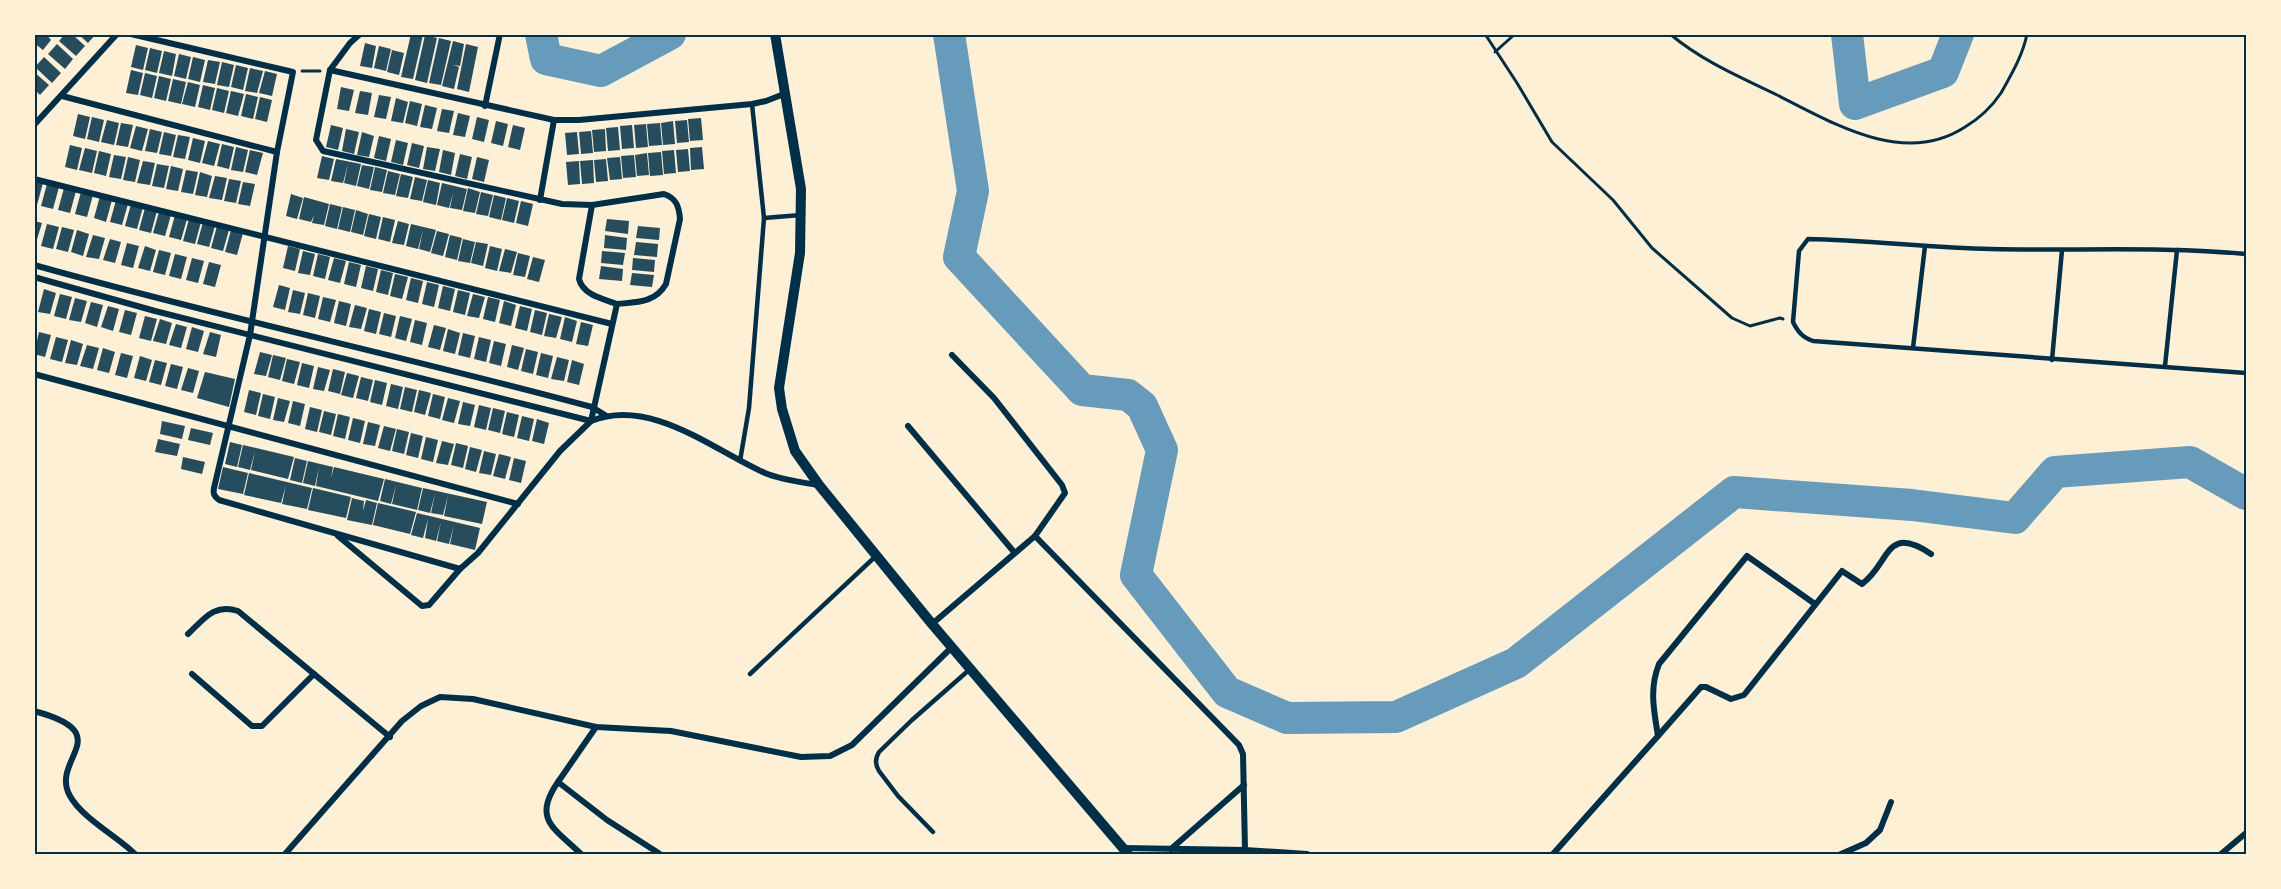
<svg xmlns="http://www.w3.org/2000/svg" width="2281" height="889" font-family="'Noto Sans',sans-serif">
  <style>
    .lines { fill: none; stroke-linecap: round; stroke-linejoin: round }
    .river { stroke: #669bbc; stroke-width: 32 }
    .building { fill: #264d5e }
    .path { stroke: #003049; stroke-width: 3 }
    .service { stroke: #003049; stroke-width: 4.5 }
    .minor { stroke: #003049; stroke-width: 6 }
    .tertiary { stroke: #003049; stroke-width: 10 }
    .neatline { fill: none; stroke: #003049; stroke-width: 2 }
  </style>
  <rect width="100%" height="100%" fill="#fdf0d5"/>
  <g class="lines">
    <!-- river -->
    <g class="river">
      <path d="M541,34l5,25 55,12 69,-37"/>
      <path d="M949,34l24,157 -14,66 123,133 46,5 14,11 20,44 -26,125 91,117 60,26 109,-1 120,-54 218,-171 178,13 103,13 40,-46 135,-10 56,32"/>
      <path d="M1847,34l8,70 88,-32 15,-38"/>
    </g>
  </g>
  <!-- building -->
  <g class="building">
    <path d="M34,34h12l5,6 -8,10 -9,-7z"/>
    <path d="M65,34h7l13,12 -9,10 -17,-15z"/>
    <path d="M78,34h18l-8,9z"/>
    <path d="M411,34l12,1 -10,44 -12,-2z"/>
    <path d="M425,35l12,3 -10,45 -12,-3z"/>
    <path d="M439,38l12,3 -10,44 -12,-2z"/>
    <path d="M453,41l11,3 -4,22 -7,-1 6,2 -5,22 -12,-3z"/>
    <path d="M365,43l11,3 -4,22 -12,-2z"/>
    <path d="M57,44l16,15 -8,10 -17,-15z"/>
    <path d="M466,44l12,3 -9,45 -12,-3z"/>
    <path d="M136,45l12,3 -5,22 -12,-3z"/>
    <path d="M379,46l12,3 -5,22 -12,-3z"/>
    <path d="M150,48l12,3 -5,22 -12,-3z"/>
    <path d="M392,50l12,3 -5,22 -12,-3z"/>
    <path d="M164,51l12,3 -4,22 -13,-3z"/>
    <path d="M179,54l12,3 -5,22 -12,-3z"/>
    <path d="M44,57l17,16 -9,10 -17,-16z"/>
    <path d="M193,57l12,3 -5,22 -12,-3z"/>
    <path d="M208,60l12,2 -5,22 -12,-2z"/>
    <path d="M222,62l12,3 -5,22 -12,-2z"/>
    <path d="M236,65l12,3 -5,22 -12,-3z"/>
    <path d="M250,68l13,3 -6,22 -12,-2z"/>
    <path d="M131,70l12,3 -5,22 -12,-2z"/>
    <path d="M265,71l12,3 -5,22 -13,-3z"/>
    <path d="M34,72l15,13 -9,10 -6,-6z"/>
    <path d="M145,73l12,3 -5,22 -12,-3z"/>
    <path d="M159,76l12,3 -5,22 -12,-3z"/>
    <path d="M173,79l13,3 -5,22 -13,-3z"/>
    <path d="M188,82l12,3 -5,22 -13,-3z"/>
    <path d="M203,85l12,3 -5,22 -12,-3z"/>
    <path d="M341,87l13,3 -5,21 -12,-2z"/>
    <path d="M217,88l12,3 -5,22 -12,-3z"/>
    <path d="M231,91l13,3 -6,22 -12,-3z"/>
    <path d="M360,91l12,2 -4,22 -13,-2z"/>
    <path d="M246,94l12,3 -5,22 -12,-3z"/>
    <path d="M379,95l12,2 -5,22 -12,-2z"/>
    <path d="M260,97l12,3 -5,22 -12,-3z"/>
    <path d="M396,98l12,4 -5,21 -12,-2z"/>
    <path d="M410,101l12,3 -5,22 -12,-3z"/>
    <path d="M425,105l12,3 -5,21 -12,-2z"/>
    <path d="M442,109l12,2 -5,22 -12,-2z"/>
    <path d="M458,113l12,3 -5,21 -12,-2z"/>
    <path d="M78,114l12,3 -5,22 -12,-3z"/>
    <path d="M92,117l12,3 -5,22 -12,-3z"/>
    <path d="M477,117l12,3 -5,22 -12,-3z"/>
    <path d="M701,118l2,22 -13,1 -2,-22z"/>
    <path d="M107,120l12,3 -5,22 -13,-3z"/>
    <path d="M687,120l2,22 -12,1 -2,-22z"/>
    <path d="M496,121l12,3 -5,22 -12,-3z"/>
    <path d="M673,121l2,23 -12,1 -2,-22z"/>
    <path d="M121,123l12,2 -5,22 -12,-2z"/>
    <path d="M660,123l2,22 -13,1 -2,-22z"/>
    <path d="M646,124l2,23 -12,1 -2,-23z"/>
    <path d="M331,125l12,3 -5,22 -12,-3z"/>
    <path d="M513,125l12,3 -5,22 -12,-3z"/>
    <path d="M632,125l2,23 -12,1 -2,-23z"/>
    <path d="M136,126l12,3 -6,22 -12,-3z"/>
    <path d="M618,127l2,23 -12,1 -2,-23z"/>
    <path d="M150,129l12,3 -5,21 -12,-2z"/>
    <path d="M346,129l13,3 -5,22 -12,-3z"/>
    <path d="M605,129l1,22 -12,1 -2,-22z"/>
    <path d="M591,131l2,22 -12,1 -2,-22z"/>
    <path d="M164,132l12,3 -5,21 -12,-2z"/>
    <path d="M362,132l12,4 -5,21 -12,-2z"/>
    <path d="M577,132l2,22 -12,1 -2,-22z"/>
    <path d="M178,135l12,2 -5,22 -12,-2z"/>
    <path d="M379,136l12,3 -5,22 -12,-3z"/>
    <path d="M193,138l12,3 -5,22 -12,-3z"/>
    <path d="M396,140l12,3 -5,22 -12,-3z"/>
    <path d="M208,141l12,3 -6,22 -12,-3z"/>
    <path d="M412,143l12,3 -5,22 -12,-3z"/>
    <path d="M222,144l12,3 -5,22 -12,-3z"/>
    <path d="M70,145l12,3 -5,22 -12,-3z"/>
    <path d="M236,147l12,3 -5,22 -12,-2z"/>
    <path d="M427,147l13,2 -5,22 -12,-2z"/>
    <path d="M702,147l2,22 -13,1 -1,-22z"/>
    <path d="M85,148l12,3 -5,22 -13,-3z"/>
    <path d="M688,149l2,22 -12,1 -2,-22z"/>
    <path d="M250,150l13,3 -6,22 -12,-3z"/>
    <path d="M443,150l12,3 -4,22 -12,-3z"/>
    <path d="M674,150l2,23 -12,1 -2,-23z"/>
    <path d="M99,151l12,3 -5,22 -12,-3z"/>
    <path d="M661,152l2,23 -13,1 -2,-23z"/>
    <path d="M647,153l2,22 -12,1 -2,-21z"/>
    <path d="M460,154l12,3 -5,22 -12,-3z"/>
    <path d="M114,155l12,2 -5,22 -12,-2z"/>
    <path d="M634,155l2,22 -13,1 -2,-22z"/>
    <path d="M322,156l12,3 -5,21 -12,-2z"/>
    <path d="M128,157l12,3 -5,22 -12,-2z"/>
    <path d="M477,157l12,3 -5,22 -12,-3z"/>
    <path d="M620,157l2,22 -12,1 -3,-22z"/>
    <path d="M336,159l25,5 -5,22 -12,-3 4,-19 -5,19 -12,-2z"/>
    <path d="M606,159l2,22 -12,1 -2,-22z"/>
    <path d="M593,160l1,23 -12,1 -2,-23z"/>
    <path d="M143,161l12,2 -5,22 -13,-2z"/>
    <path d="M579,161l1,23 -12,1 -2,-23z"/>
    <path d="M157,164l12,2 -5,22 -12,-2z"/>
    <path d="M362,165l12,2 -5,22 -12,-3z"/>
    <path d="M171,166l12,3 -5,22 -12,-2z"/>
    <path d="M375,167l12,3 -5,22 -12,-2z"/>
    <path d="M186,170l12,2 -5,22 -12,-2z"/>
    <path d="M388,171l12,3 -5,21 -12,-2z"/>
    <path d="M200,172l12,4 -5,21 -12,-2z"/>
    <path d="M401,174l12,3 -5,21 -12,-2z"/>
    <path d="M215,176l12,2 -5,22 -13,-2z"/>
    <path d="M415,177l12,3 -5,21 -12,-2z"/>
    <path d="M229,179l12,2 -5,22 -12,-2z"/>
    <path d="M428,180l12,3 -4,22 -13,-3z"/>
    <path d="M34,181l9,2 -6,22 -3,-1z"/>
    <path d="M243,182l12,2 -5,22 -12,-2z"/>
    <path d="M442,183l25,6 -5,21 -12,-2 3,-15 -4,15 -12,-3z"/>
    <path d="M47,184l12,3 -6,22 -12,-3z"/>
    <path d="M64,188l12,3 -6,22 -12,-3z"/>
    <path d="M468,188l12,4 -5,21 -12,-2z"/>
    <path d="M81,192l12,3 -6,22 -12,-3z"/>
    <path d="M481,192l12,3 -5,21 -12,-2z"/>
    <path d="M291,194l12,4 -6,21 -11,-3z"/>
    <path d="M494,195l12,3 -5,22 -12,-3z"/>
    <path d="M100,196l12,4 -6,22 -12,-4z"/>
    <path d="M304,197l25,7 -5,21 -12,-2 2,-8 -3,7 -12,-3z"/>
    <path d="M507,198l12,3 -5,22 -12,-3z"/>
    <path d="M116,200l12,4 -6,21 -12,-3z"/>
    <path d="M521,201l12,3 -5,22 -12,-3z"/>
    <path d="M131,204l12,3 -6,22 -12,-3z"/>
    <path d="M330,204l12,3 -5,22 -12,-3z"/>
    <path d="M343,207l12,3 -5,22 -12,-3z"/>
    <path d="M145,208l12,3 -6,22 -12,-3z"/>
    <path d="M356,210l12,4 -5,21 -12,-3z"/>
    <path d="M159,212l12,3 -6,21 -12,-3z"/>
    <path d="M369,214l12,3 -5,22 -12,-3z"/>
    <path d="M175,215l12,4 -6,21 -12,-3z"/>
    <path d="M383,217l12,3 -5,22 -12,-3z"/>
    <path d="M189,219l12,3 -6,22 -12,-3z"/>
    <path d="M607,219l22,2 -1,13 -23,-3z"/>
    <path d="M34,221l8,2 -7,23h-1z"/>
    <path d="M398,221l11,3 -5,21 -12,-2z"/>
    <path d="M203,222l12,4 -6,21 -12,-3z"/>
    <path d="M47,224l12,3 -6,22 -12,-3z"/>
    <path d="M411,224l25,6 -6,22 -11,-3 4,-19 -5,19 -12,-3z"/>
    <path d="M217,226l12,4 -6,21 -12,-3z"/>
    <path d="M638,226l22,2 -1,12 -23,-2z"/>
    <path d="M62,227l12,3 -6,22 -12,-3z"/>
    <path d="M77,230l12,4 -6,22 -12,-4z"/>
    <path d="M231,230l12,3 -6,22 -12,-3z"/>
    <path d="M437,231l12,3 -6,22 -12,-3z"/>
    <path d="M93,235l12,3 -6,21 -13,-2z"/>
    <path d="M450,235l12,3 -5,22 -12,-3z"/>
    <path d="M605,235l22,3 -1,12 -22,-2z"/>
    <path d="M110,239l11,3 -6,21 -12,-3z"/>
    <path d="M463,239l12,3 -5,21 -12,-2z"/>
    <path d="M476,242l12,2 -5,22 -12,-3z"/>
    <path d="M636,242l22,2 -1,13 -23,-2z"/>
    <path d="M127,243l12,3 -6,22 -12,-3z"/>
    <path d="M145,246l11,4 -6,21 -12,-3z"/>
    <path d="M288,246l12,3 -5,22 -12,-3z"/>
    <path d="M490,246l12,3 -5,22 -12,-3z"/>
    <path d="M505,249l12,3 -6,21 -12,-2z"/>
    <path d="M159,250l12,3 -6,22 -12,-3z"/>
    <path d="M303,251l12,3 -5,21 -12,-2z"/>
    <path d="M602,251l23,2 -2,12 -22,-2z"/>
    <path d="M518,253l12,3 -5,21 -12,-2z"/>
    <path d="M175,254l12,3 -6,22 -12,-3z"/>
    <path d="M318,254l12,3 -5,22 -12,-3z"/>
    <path d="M533,257l12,3 -6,22 -12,-3z"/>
    <path d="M192,258l12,3 -6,22 -12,-3z"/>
    <path d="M334,258l12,3 -6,22 -12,-3z"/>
    <path d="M633,258l22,2 -1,12 -22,-2z"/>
    <path d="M209,262l12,3 -6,22 -12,-3z"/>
    <path d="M349,262l12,3 -5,22 -12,-3z"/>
    <path d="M366,266l12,3 -5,22 -12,-3z"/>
    <path d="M601,266l22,3 -1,12 -23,-2z"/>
    <path d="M381,270l12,3 -5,22 -12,-3z"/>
    <path d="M632,273l22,2 -2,12 -22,-2z"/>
    <path d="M395,274l13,3 -6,22 -12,-3z"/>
    <path d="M411,278l12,3 -5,22 -12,-3z"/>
    <path d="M427,282l12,3 -5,22 -12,-3z"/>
    <path d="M279,285l11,3 -5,22 -12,-3z"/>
    <path d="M443,286l12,3 -5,22 -12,-3z"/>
    <path d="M44,289l12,4 -6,21 -12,-2z"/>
    <path d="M293,290l12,3 -5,21 -12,-2z"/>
    <path d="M458,290l12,3 -5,22 -12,-3z"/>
    <path d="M308,293l12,3 -5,22 -12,-3z"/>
    <path d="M60,294l12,3 -6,22 -12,-3z"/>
    <path d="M473,294l12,3 -6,21 -12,-2z"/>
    <path d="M323,297l13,3 -6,22 -12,-3z"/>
    <path d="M488,297l12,3 -5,22 -12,-3z"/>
    <path d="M75,298l12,3 -6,21 -12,-2z"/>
    <path d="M339,301l12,3 -5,22 -12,-3z"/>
    <path d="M504,301l12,4 -5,21 -12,-3z"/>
    <path d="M91,302l12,3 -6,22 -12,-4z"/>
    <path d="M355,305l12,3 -6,21 -12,-2z"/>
    <path d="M108,306l11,3 -6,22 -12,-4z"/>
    <path d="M520,306l12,3 -5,22 -12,-3z"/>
    <path d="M369,309l12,3 -5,22 -12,-3z"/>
    <path d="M125,310l12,3 -6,22 -12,-3z"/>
    <path d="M535,310l12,3 -5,22 -12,-3z"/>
    <path d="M384,313l12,3 -5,21 -12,-3z"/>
    <path d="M549,314l13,3 -6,21 -12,-2z"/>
    <path d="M145,316l12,3 -6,22 -12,-3z"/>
    <path d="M400,316l12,3 -6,22 -11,-3z"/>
    <path d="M565,317l12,4 -5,21 -12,-3z"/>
    <path d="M160,319l12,4 -6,21 -13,-3z"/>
    <path d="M415,320l12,3 -5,22 -12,-3z"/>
    <path d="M581,322l12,3 -5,21 -12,-2z"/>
    <path d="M176,324l11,3 -6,21 -12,-3z"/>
    <path d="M434,325l12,3 -6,22 -12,-3z"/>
    <path d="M192,327l12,4 -6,21 -12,-3z"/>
    <path d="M448,329l12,4 -5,21 -12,-3z"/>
    <path d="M39,332l12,3 -6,22 -11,-3z"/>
    <path d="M210,332l11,3 -5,22 -13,-3z"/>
    <path d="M463,333l12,3 -5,22 -12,-3z"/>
    <path d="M56,337l12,3 -6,22 -12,-3z"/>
    <path d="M479,337l12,3 -5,22 -12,-3z"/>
    <path d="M71,340l12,4 -6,21 -12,-2z"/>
    <path d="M494,341l12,3 -5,22 -12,-3z"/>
    <path d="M87,345l12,3 -6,21 -13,-3z"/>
    <path d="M512,345l12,3 -6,22 -11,-3z"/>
    <path d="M103,348l12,4 -6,21 -12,-3z"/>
    <path d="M526,349l12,3 -5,22 -12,-3z"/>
    <path d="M260,352l12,3 -6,21 -12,-2z"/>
    <path d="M121,353l12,3 -6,22 -12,-3z"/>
    <path d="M541,353l12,3 -5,22 -12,-3z"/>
    <path d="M273,355l13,3 -6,22 -12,-3z"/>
    <path d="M140,356l12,4 -6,21 -12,-3z"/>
    <path d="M557,357l12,3 -5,21 -13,-2z"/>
    <path d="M287,359l13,3 -6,22 -12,-3z"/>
    <path d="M155,360l12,3 -6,22 -12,-3z"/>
    <path d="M572,360l12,4 -5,21 -12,-3z"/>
    <path d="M302,363l12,3 -5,22 -12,-3z"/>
    <path d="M171,364l12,3 -6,22 -12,-3z"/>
    <path d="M318,367l12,3 -6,21 -11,-2z"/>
    <path d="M188,368l11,3 -6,22 -12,-3z"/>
    <path d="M333,369l12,3 -5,22 -12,-3z"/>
    <path d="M205,372l30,7 -6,28 -32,-9z"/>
    <path d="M347,373l12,3 -6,22 -12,-3z"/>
    <path d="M361,377l12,3 -5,21 -12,-3z"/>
    <path d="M375,380l12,3 -5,22 -12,-3z"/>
    <path d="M391,384l12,3 -5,22 -12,-3z"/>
    <path d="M405,387l12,3 -5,22 -12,-3z"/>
    <path d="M249,390l12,3 -5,22 -12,-3z"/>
    <path d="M419,390l12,3 -6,22 -11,-3z"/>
    <path d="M263,394l12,3 -5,22 -12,-3z"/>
    <path d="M433,394l12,3 -5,22 -12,-3z"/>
    <path d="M278,398l12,3 -6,21 -11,-2z"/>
    <path d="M448,398l12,3 -6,22 -12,-3z"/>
    <path d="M293,401l12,3 -5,22 -12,-3z"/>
    <path d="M463,402l12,3 -5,21 -12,-2z"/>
    <path d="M479,405l12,3 -5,22 -12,-3z"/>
    <path d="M310,407l12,3 -5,22 -12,-3z"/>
    <path d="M493,408l12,3 -5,22 -12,-3z"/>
    <path d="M324,411l12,3 -5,21 -12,-3z"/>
    <path d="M507,412l12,3 -5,22 -12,-3z"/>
    <path d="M338,414l12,3 -5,22 -12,-3z"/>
    <path d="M522,416l12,3 -5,22 -12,-3z"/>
    <path d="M353,418l12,3 -5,22 -12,-3z"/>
    <path d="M537,419l12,4 -5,21 -12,-3z"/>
    <path d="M162,421l23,5 -3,13 -22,-5z"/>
    <path d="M368,422l12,3 -5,21 -12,-2z"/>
    <path d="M384,426l12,3 -6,22 -12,-3z"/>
    <path d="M191,428l22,5 -3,12 -22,-5z"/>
    <path d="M397,429l12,3 -5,22 -12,-3z"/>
    <path d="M411,433l12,3 -5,22 -12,-3z"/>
    <path d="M426,437l12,3 -5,22 -12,-3z"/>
    <path d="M158,439l22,5 -3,12 -22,-4z"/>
    <path d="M442,441l12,3 -6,21 -12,-2z"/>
    <path d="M230,442l12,3 -5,22 -12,-3z"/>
    <path d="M456,443l12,3 -5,22 -12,-3z"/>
    <path d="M243,445l51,12 -6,22 -37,-9 4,-19 -5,19 -12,-3z"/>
    <path d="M470,447l12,3 -6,22 -11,-3z"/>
    <path d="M484,451l12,3 -5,21 -12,-2z"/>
    <path d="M499,454l12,3 -6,22 -12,-3z"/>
    <path d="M183,457l22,5 -3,12 -21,-5z"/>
    <path d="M295,458l12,3 -5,22 -12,-3z"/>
    <path d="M514,458l12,3 -5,22 -12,-3z"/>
    <path d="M308,461l25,6 -2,11 3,-11 50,12 -6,22 -62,-15 3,-19 -4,19 -12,-3z"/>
    <path d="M223,467l25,6 -5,21 -25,-5z"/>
    <path d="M249,473l63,15 -5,21 -25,-5 4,-19 -5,18 -37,-8z"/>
    <path d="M385,479l37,9 -5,22 -25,-6 4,-19 -5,19 -11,-3z"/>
    <path d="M313,488l38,9 -5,21 -38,-8z"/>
    <path d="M423,488l64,14 -5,22 -38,-8 4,-20 -5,19 -12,-2 4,-19 -5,19 -12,-3z"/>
    <path d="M352,498l12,3 -1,10 3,-11 11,3 -5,22 -25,-5z"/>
    <path d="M378,503l38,9 -6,22 -37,-9z"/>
    <path d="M417,513l63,15 -5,22 -25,-6 4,-19 -5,19 -12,-3 4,-19 -5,19 -11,-3 3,-19 -5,19 -12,-3z"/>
  </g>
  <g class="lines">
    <!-- path -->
    <g class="path">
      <path d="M1485,34l32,49 35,59 61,58 39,48 80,70 18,8 30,-8 3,1"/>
      <path d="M1670,34c32,27 70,43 107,61 56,28 127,72 188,32 15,-9 26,-19 36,-34 10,-18 22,-38 26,-59"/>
      <path d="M1495,52l20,-18"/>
      <path d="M302,71h18"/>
    </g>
    <!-- service -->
    <g class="service">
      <path d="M764,218l37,-3"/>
      <path d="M2246,254c-84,-8 -170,-3 -255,-5 -61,-1 -122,-9 -183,-10l-9,12 -6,71c5,10 9,15 20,19l433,32"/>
      <path d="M1913,348l12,-102"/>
      <path d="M2052,360l10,-110"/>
      <path d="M2165,366l12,-116"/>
      <path d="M740,461l9,-53 15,-190 -12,-114"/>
      <path d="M750,674l127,-119"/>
      <path d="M933,832l-35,-36 -19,-25c-4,-7 -4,-12 0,-19l33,-32 57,-50"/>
    </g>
    <!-- minor -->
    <g class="minor">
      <path d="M131,34l162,38 -16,80 -27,183 -36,153c-1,6 0,8 5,12l241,69 18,-16 82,-102 31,-30 26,-117c20,-2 38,-1 49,-20l14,-65c-1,-13 -4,-21 -16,-25l-72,11 -30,-1 -239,-53 -7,-11 14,-70 20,-27 10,-9"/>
      <path d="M330,70l224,50h25l173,-16 14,-3 18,-7"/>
      <path d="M62,96l215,56"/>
      <path d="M485,106l15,-72"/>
      <path d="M34,125l83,-91"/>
      <path d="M34,179l578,145"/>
      <path d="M540,200l14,-80"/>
      <path d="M592,205l-13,74c4,16 24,20 38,25"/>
      <path d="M34,265c185,52 373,92 558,142l13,8"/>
      <path d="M34,277l121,34 436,110c60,-24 122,29 174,52 17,7 35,9 53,12"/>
      <path d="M34,374l484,130"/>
      <path d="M908,426l106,126"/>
      <path d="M338,536l84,70 7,-1 31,-36"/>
      <path d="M1035,536l204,209 4,9 2,96"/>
      <path d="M932,624l103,-88 30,-43 -3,-8 -68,-87 -42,-43"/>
      <path d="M188,634c16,-15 26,-31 50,-23l152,126"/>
      <path d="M192,674l60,52h10l52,-52"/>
      <path d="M34,711c86,23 15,48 36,85 12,22 48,41 65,58"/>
      <path d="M596,727l-38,55 49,38 53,34"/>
      <path d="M1658,736l43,-49h5l25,12 13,-4 98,-124 20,13c28,-20 23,-61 69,-30"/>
      <path d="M558,782c-26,37 -4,46 23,72"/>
      <path d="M1123,848l122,2 62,4"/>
      <path d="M1171,849l73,-64"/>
      <path d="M285,854l117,-133 19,-15 19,-9 33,2 123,28 75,4 130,26 29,-1 22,-11 100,-98"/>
      <path d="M1553,854l105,-118c-4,-25 -9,-47 1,-72l88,-108 68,48"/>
      <path d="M1841,854l25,-11 14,-13 11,-28"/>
      <path d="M2221,854l25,-21"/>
    </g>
    <!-- tertiary -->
    <path class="tertiary" d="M775,34l26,155 -1,64 -21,135 3,21 13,42 24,34 113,139 196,230"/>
  </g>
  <!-- border -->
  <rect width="2281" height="889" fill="none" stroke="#fdf0d5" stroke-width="72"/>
  <rect x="36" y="36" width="2209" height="817" class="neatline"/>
</svg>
